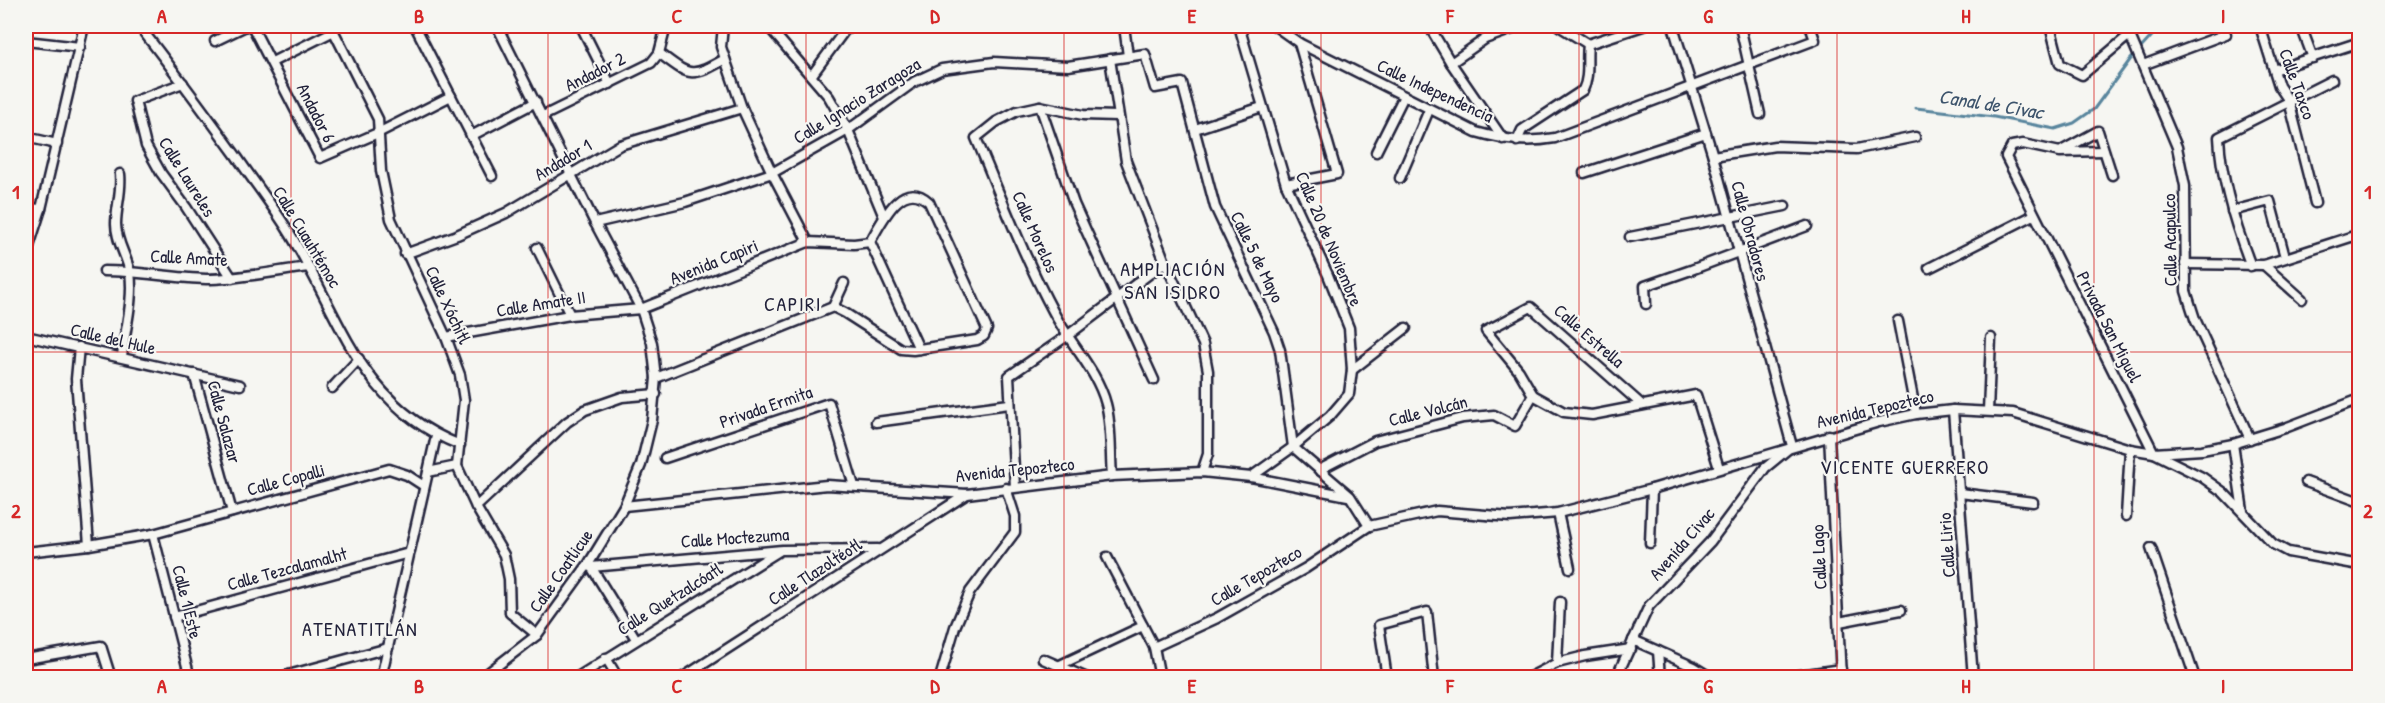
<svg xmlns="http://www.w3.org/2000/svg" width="2385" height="703" font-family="'Patrick Hand',sans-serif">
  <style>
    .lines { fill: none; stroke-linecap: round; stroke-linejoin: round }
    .stream { stroke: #59859d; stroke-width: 3 }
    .street-casing { stroke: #22223b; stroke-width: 13 }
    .street { stroke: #f6f6f2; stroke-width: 8 }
    .grid { fill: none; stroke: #d62828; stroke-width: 1.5; stroke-opacity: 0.55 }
    .labels { text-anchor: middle; stroke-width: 4.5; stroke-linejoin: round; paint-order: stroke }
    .street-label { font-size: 18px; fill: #22223b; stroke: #f6f6f2 }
    .water-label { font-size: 20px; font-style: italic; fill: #3d546c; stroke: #f6f6f2 }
    .neighbourhood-label { font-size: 20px; letter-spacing: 1.5px; fill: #22223b; stroke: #f6f6f2 }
    .neatline { fill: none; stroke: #d62828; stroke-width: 2 }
    .grid-label { font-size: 20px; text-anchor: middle; font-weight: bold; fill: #d62828 }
  </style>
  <rect width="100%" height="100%" fill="#f6f6f2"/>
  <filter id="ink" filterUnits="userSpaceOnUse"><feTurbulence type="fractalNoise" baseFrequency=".0167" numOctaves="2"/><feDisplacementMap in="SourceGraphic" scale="12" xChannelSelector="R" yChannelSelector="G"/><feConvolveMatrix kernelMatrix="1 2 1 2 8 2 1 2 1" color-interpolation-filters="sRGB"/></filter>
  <g filter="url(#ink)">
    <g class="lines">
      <!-- stream -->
      <path class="stream" d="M1916,108l78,9 61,12 19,-6 20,-14 36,-49 31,-34"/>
      <defs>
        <g id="street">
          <path d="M139,26c34,43 66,87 98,131 17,25 36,49 52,75 52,84 69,173 171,213"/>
          <path d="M252,26l68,132 60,-26 71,-36"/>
          <path d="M331,26l47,93 3,52 10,48 55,118 14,38 4,25 -7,66 19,41 28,48 5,24 1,34 27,22"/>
          <path d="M415,26l77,150"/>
          <path d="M581,26l29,58"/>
          <path d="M723,26l-2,21 21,61 30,65 36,69"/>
          <path d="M768,26l61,71 19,33 36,87"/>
          <path d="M1124,26l4,30"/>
          <path d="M1239,26l47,158 42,91 21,53 3,42 -3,24 -19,22 -37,31 -42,30"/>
          <path d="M1275,26l24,17 177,89c28,8 51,11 79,6l260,-98 -5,-14"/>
          <path d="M1429,26l22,37 52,76"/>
          <path d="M1559,26l29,18"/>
          <path d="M1673,26l40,130 79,290"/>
          <path d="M1740,26l20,88"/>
          <path d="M2050,26l10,38 22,11 58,-49"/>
          <path d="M2126,26l51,121 8,39 1,105 9,28 55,120"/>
          <path d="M2260,26l19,60 10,15 26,102"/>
          <path d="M2301,26l12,32"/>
          <path d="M26,41l54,6"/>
          <path d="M215,41l31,-15"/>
          <path d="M1588,44l55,-18"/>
          <path d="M659,53c31,23 31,26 66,6"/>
          <path d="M1110,59l16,102 39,101 38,82 5,27v83l-6,18"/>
          <path d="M272,62l62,-31"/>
          <path d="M1451,63l34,-24 36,-13"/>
          <path d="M2143,65l83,-31"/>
          <path d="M2274,70l86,-28"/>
          <path d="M812,75l36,-49"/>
          <path d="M183,83l-48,18 11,45 15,27 25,34 46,71"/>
          <path d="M1040,106l34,98 80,176"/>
          <path d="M543,116l108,-53 8,-10 5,-19 -5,-8"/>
          <path d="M1195,129l67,-22"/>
          <path d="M471,136l65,-34"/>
          <path d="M26,137l31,7"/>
          <path d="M1517,141l5,-11 61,-40c7,-14 3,-30 5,-46"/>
          <path d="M2063,150l35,-19 14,44"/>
          <path d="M2104,151l-44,1 -37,-8 -11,2 -6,11 148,296 48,-3 31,-6 52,-16 75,-29"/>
          <path d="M1376,152l28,-56"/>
          <path d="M1713,156l62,-10 82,3 58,-12"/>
          <path d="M1584,173l122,-40"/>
          <path d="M120,174c2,18 -4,33 -4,50 0,18 11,32 14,49 4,26 -5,57 -8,83"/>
          <path d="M1400,178l29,-68"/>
          <path d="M1286,184l51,-10 -38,-131"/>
          <path d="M26,208l15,1"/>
          <path d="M2232,211l38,-10 15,56"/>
          <path d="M595,223l90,-21 87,-29 76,-43 66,-48 28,-13 52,-7 74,4 77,-12 10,34 27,-5 33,124 59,125 6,18 13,97 57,49 19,30"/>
          <path d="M1630,237l155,-31"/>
          <path d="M870,242l49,107"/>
          <path d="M537,248l33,67"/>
          <path d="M405,254l52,-19 49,-22 114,-68 122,-37"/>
          <path d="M26,256l15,-47 43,-183"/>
          <path d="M2185,264l79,1 96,-31"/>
          <path d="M2264,265l38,34"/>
          <path d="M2251,266c-16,-41 -30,-85 -32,-129l113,-57"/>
          <path d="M1929,268l105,-53"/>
          <path d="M104,271c34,0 68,7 102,8 35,0 69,-8 103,-12"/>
          <path d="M1646,304l-1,-18 46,-16 116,-44"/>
          <path d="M833,307l11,-24"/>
          <path d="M1898,321l18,93"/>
          <path d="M26,336l214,49"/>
          <path d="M446,337l124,-22 71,-6 167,-67 46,2 16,-2c12,-21 32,-65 59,-40l58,127 -3,7 -7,4 -64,10 -12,-1 -56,-36 -12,-6 -177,71"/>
          <path d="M79,347l-3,32 13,166"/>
          <path d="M1352,370l54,-42"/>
          <path d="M194,374l38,138"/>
          <path d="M332,388l27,-29"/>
          <path d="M1533,395l-14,-24 -33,-40 45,-24 111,98"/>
          <path d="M1533,395l31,17 28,3 104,-20 23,73"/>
          <path d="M1953,410l20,268"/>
          <path d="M1988,411l3,-73"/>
          <path d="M876,422l133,-18"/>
          <path d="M1829,435l12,243"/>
          <path d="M2359,442l1,1"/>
          <path d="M2233,444l10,67"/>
          <path d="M665,458l164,-55 25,83"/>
          <path d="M1319,470l56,-29 88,-23 31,-3 21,11 18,-31"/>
          <path d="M428,472l8,-36"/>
          <path d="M1112,476c-2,-23 0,-50 -6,-72 -9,-34 -36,-60 -52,-91 -30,-56 -53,-116 -78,-175l20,-16 21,-11 23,-5 43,9 34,1"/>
          <path d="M2306,482l54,20"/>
          <path d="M1015,487l-6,-111 58,-40 98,-74"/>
          <path d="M1960,493l73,9"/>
          <path d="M624,506l203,-21 140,9 145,-18 90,-4 49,5 97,19"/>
          <path d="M476,507l91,-85 18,-12 37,-13 34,-3"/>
          <path d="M1558,513l12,55"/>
          <path d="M2126,516l4,-67"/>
          <path d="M153,534l37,144"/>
          <path d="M1650,543l2,-54"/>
          <path d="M2151,548l44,130"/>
          <path d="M26,552l63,-7 64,-11 236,-65 18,6 17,11"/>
          <path d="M1107,557l47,90 6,31"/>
          <path d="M590,565l46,74"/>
          <path d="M591,567l191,-17 96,-1"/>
          <path d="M174,617l235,-64"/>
          <path d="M1839,622l62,-12"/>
          <path d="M1633,640l61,27 18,11"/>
          <path d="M1154,647l63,-29 89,-50 63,-42 68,-15 73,6 48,-4 94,-24 227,-67 37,-8 37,-4 60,3 117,36 24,4 48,24 21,15 50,52 15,8 72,13"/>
          <path d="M1658,651l2,27"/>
          <path d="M606,658l12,20"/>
          <path d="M26,659l75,-13 10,32"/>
          <path d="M1043,659l44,19"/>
          <path d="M1557,663l3,-61"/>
          <path d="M1060,665l83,-39"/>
          <path d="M277,678l111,-30"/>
          <path d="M381,678l47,-206 29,-6"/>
          <path d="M486,678l2,-5 49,-38 52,-72 35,-57 17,-41 11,-45 4,-42 -4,-35 -11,-34 -46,-86 -98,-197"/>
          <path d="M576,678l203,-127"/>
          <path d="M682,678l285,-184"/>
          <path d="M940,678l15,-51 15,-35 45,-60v-16l-9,-28"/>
          <path d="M1387,678l-8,-53 48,-13 7,66"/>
          <path d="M1528,678l29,-15 28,-7 46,-7"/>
          <path d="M1616,678l33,-72 61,-64 55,-74 22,-18"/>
          <path d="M1779,678l62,-9"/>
        </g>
      </defs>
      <!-- street casing -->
      <use href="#street" class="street-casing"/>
      <!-- street -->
      <use href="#street" class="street"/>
    </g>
  </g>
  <!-- grid -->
  <path class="grid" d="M291,26v652M548,26v652M806,26v652M1064,26v652M1321,26v652M1579,26v652M1837,26v652M2094,26v652M26,352h2334"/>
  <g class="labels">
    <!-- street labels -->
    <g class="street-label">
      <text transform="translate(595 72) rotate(-27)" y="6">Andador 2</text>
      <text transform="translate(2297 84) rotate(70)" y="6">Calle Taxco</text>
      <text transform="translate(1435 91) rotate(25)" y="6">Calle Independencia</text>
      <text transform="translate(857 101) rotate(-32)" y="6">Calle Ignacio Zaragoza</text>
      <text transform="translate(316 113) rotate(63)" y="6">Andador 6</text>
      <text transform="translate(563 160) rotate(-31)" y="6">Andador 1</text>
      <text transform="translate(187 177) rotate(58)" y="6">Calle Laureles</text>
      <text transform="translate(1750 231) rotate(75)" y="6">Calle Obradores</text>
      <text transform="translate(1035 232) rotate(66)" y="6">Calle Morelos</text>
      <text transform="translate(307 237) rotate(59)" y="6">Calle Cuauhtémoc</text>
      <text transform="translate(1329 239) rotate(67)" y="6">Calle 20 de Noviembre</text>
      <text transform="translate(2170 240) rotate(-91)" y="6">Calle Acapulco</text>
      <text transform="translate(1257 257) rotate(64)" y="6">Calle 5 de Mayo</text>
      <text transform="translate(189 258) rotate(3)" y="6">Calle Amate</text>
      <text transform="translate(714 262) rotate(-22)" y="6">Avenida Capiri</text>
      <text transform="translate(541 304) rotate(-9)" y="6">Calle Amate II</text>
      <text transform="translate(448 305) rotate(65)" y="6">Calle Xóchitl</text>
      <text transform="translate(2109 327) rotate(63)" y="6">Privada San Miguel</text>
      <text transform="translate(1589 336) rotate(41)" y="6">Calle Estrella</text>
      <text transform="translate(113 339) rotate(13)" y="6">Calle del Hule</text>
      <text transform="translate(766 407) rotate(-19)" y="6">Privada Ermita</text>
      <text transform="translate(1875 409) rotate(-13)" y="6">Avenida Tepozteco</text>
      <text transform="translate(1428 411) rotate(-14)" y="6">Calle Volcán</text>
      <text transform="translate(224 422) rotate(75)" y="6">Calle Salazar</text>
      <text transform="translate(1015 470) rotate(-6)" y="6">Avenida Tepozteco</text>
      <text transform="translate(286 480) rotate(-15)" y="6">Calle Copalli</text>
      <text transform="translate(735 538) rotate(-4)" y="6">Calle Moctezuma</text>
      <text transform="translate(1682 544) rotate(-49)" y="6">Avenida Civac</text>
      <text transform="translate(1947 545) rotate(-94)" y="6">Calle Lirio</text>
      <text transform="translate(1819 557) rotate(-93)" y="6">Calle Lago</text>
      <text transform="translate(287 569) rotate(-15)" y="6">Calle Tezcalamalht</text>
      <text transform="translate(561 571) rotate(-55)" y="6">Calle Coatlicue</text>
      <text transform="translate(815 572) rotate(-33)" y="6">Calle Tlazoltéotl</text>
      <text transform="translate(1256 576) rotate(-30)" y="6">Calle Tepozteco</text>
      <text transform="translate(670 599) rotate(-32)" y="6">Calle Quetzalcóatl</text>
      <text transform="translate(187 602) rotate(76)" y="6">Calle 1 Este</text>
    </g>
    <!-- water labels -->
    <g class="water-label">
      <text transform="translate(1991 104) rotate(9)" y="7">Canal de Civac</text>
    </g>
    <!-- neighbourhood labels -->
    <g class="neighbourhood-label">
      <text x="1173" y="276">AMPLIACIÓN<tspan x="1173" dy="23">SAN ISIDRO</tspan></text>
      <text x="793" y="311">CAPIRI</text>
      <text x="1905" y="474">VICENTE GUERRERO</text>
      <text x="360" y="636">ATENATITLÁN</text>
    </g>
  </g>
  <!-- margin -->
  <rect width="2385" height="703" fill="none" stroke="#f6f6f2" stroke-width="66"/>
  <rect x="33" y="33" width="2319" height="637" class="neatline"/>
  <g class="grid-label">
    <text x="162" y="23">A</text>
    <text x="419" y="23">B</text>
    <text x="677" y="23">C</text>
    <text x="935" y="23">D</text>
    <text x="1192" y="23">E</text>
    <text x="1450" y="23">F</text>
    <text x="1708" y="23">G</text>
    <text x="1966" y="23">H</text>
    <text x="2223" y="23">I</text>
    <text x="16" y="199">1</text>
    <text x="2368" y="199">1</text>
    <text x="16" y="518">2</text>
    <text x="2368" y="518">2</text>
    <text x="162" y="693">A</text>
    <text x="419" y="693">B</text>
    <text x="677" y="693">C</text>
    <text x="935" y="693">D</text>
    <text x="1192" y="693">E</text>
    <text x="1450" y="693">F</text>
    <text x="1708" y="693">G</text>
    <text x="1966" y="693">H</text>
    <text x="2223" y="693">I</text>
  </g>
</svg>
